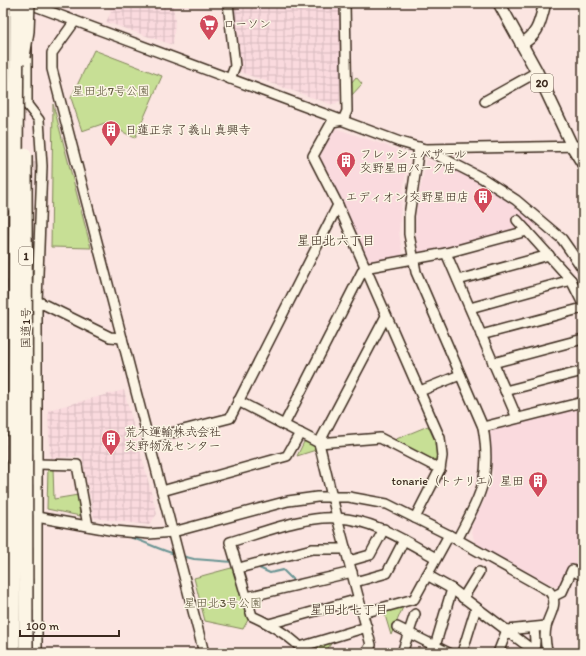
<svg xmlns="http://www.w3.org/2000/svg" width="586" height="656" font-family="Itim,'Klee One',sans-serif">
  <style>
    .built { fill: #fadade }
    .industrial { fill: url(#industrial-grid) }
    .green { fill: #c7df95; stroke: #81845a }
    .lines { fill: none; stroke-linecap: round; stroke-linejoin: round }
    .stream { stroke: #6b9594; stroke-width: 2 }
    .minor-tunnel { stroke: #d5c0ba; stroke-width: 9; stroke-dasharray: 9 4.5; stroke-linecap: butt }
    .minor-casing { stroke: #3b2a1e; stroke-width: 12 }
    .major-casing { stroke: #3b2a1e; stroke-width: 14 }
    .highway-casing { stroke: #3b2a1e; stroke-width: 16 }
    .minor { stroke: #fcf5e5; stroke-width: 9 }
    .major { stroke: #fcf5e5; stroke-width: 11 }
    .highway { stroke: #fcf5e5; stroke-width: 13 }
    .highway-bridge-casing { stroke: #3b2a1e; stroke-width: 16; stroke-linecap: butt }
    .highway-bridge { stroke: #fcf5e5; stroke-width: 13 }
    .labels { text-anchor: middle; stroke-width: 3; stroke-linejoin: round; paint-order: stroke }
    .shield { fill: #fcf5e5; stroke: #75675a; stroke-width: 1 }
    .shield-label { font-size: 11px; font-weight: bold; fill: #3b2a1e }
    .poi-label { font-size: 12px; fill: #3b2a1e; stroke: #fcf5e5; text-anchor: start }
    .park-label { font-size: 12px; fill: #5e573c; stroke: #fcf5e5 }
    .street-label { font-size: 12px; fill: #3b2a1e; stroke: #fcf5e5 }
    .neighbourhood-label { font-size: 13px; fill: #3b2a1e; stroke: #fcf5e5 }
  </style>
  <defs>
    <pattern id="industrial-grid" width="8" height="8" patternUnits="userSpaceOnUse"><rect width="8" height="8" fill="#fadade"/><path d="M0 4h8M4 0v8" fill="none" stroke="#d7bbbe"/></pattern>
  </defs>
  <rect width="100%" height="100%" fill="#fbe5e1"/>
  <filter id="ink" filterUnits="userSpaceOnUse"><feTurbulence type="fractalNoise" baseFrequency=".025" numOctaves="2"/><feDisplacementMap in="SourceGraphic" scale="8" xChannelSelector="R" yChannelSelector="G"/><feConvolveMatrix kernelMatrix="1 2 1 2 8 2 1 2 1" color-interpolation-filters="sRGB"/></filter>
  <g filter="url(#ink)">
    <!-- built -->
    <g class="built">
      <path d="M332,127l64,22 11,16 -6,40 -2,27 4,24 -3,4 -35,3 -50,-107z"/>
      <path d="M427,160l53,22 55,40 -1,5 -110,29 -6,-3 -3,-26 2,-25z"/>
      <path d="M580,406l3,8v158l-14,-7 -8,19 -5,3 -81,-43 -4,-17 12,-24 10,-27 -4,-43 3,-5z"/>
    </g>
    <!-- industrial -->
    <g class="industrial">
      <path d="M107,3h66l2,18 -2,24 -67,-23 5,-10z"/>
      <path d="M233,3h109l-2,98 -7,4 -93,-33z"/>
      <path d="M124,390l33,124 -8,11 -55,-7 -12,-62 -32,2 -2,-48z"/>
    </g>
    <!-- green -->
    <g class="green">
      <path d="M94,50l68,26 -27,62 -30,-15 -23,8 -11,-33z"/>
      <path d="M356,77l6,7 -11,12v-13z"/>
      <path d="M53,104l38,144 -40,-1z"/>
      <path d="M428,426l8,17 2,19 -44,-22z"/>
      <path d="M306,441l13,8 -22,7 7,-14z"/>
      <path d="M48,467l5,1 1,31 24,-4 2,21 -33,-7z"/>
      <path d="M235,567l14,51 -6,11 -38,-8 -11,-43z"/>
      <path d="M403,607l-12,28 -7,-23z"/>
      <path d="M332,642l-7,11h-12l-2,-3 1,-3z"/>
    </g>
    <g class="lines">
      <!-- stream -->
      <g class="stream">
        <path d="M125,536c18,4 33,14 51,18"/>
        <path d="M182,556l12,3 39,3"/>
        <path d="M257,567l13,6 13,-3 13,13"/>
      </g>
      <!-- minor-tunnel -->
      <g class="minor-tunnel">
        <path d="M20,167l22,-1"/>
        <path d="M3,283l17,9"/>
        <path d="M3,367h17"/>
      </g>
      <defs>
        <g id="minor">
          <path d="M27,3l373,139 25,7 57,29 34,22 46,39 21,30"/>
          <path d="M228,3l7,63 -5,13"/>
          <path d="M345,3l2,108 -4,9 -11,2 -19,34 25,49 102,233 2,18 -2,13 -25,49"/>
          <path d="M75,21l-23,32v16l152,584"/>
          <path d="M485,101l52,-29"/>
          <path d="M25,102l14,18 3,46 -5,135v352"/>
          <path d="M419,147l-10,69v18l7,38 67,155c9,52 -3,68 -26,113"/>
          <path d="M426,149l157,-3"/>
          <path d="M517,220l54,60 12,24"/>
          <path d="M446,253l71,165"/>
          <path d="M458,280l91,-25"/>
          <path d="M37,301l73,36 12,1"/>
          <path d="M470,308l101,-28"/>
          <path d="M481,335l102,-27"/>
          <path d="M493,363l90,-24"/>
          <path d="M420,391l40,-16"/>
          <path d="M505,391l78,-20"/>
          <path d="M238,401l81,42 61,-5 60,31"/>
          <path d="M284,425l80,-157 82,-15 81,-22"/>
          <path d="M483,427l100,-25"/>
          <path d="M148,439l82,-21 108,-213"/>
          <path d="M37,464l40,1 11,61"/>
          <path d="M162,491l125,-35 13,-23"/>
          <path d="M3,511l112,20 34,3 24,-2 115,-31 29,-4h32l38,7 62,31 100,56c11,12 0,23 -3,36 -2,10 -1,17 2,26"/>
          <path d="M349,561l21,-6 14,-26"/>
          <path d="M239,568l73,-19h34"/>
          <path d="M427,575l25,14 82,62"/>
          <path d="M355,582l32,-9 17,-33"/>
          <path d="M554,596l8,-4 10,-22 11,6"/>
          <path d="M247,597l105,-25"/>
          <path d="M463,598l16,-26"/>
          <path d="M363,613l51,-14 35,-64"/>
          <path d="M269,624l90,-25"/>
          <path d="M397,627l52,26"/>
          <path d="M534,628l1,13 -1,12"/>
          <path d="M300,647l67,-20"/>
          <path d="M306,653c-15,-17 -34,-28 -54,-37l-22,-74c31,-9 76,-27 108,-24 36,2 67,23 98,40"/>
          <path d="M366,653l5,-8 -34,-128 -18,-74 67,-127"/>
          <path d="M402,653l13,-39"/>
          <path d="M433,653l19,-64"/>
          <path d="M462,653l14,-45"/>
          <path d="M498,653l9,-23 39,-4"/>
        </g>
        <g id="major">
          <path d="M499,3l38,69 35,74 11,18"/>
          <path d="M521,44c18,-9 19,-23 24,-41"/>
        </g>
        <path id="highway" d="M25,102v-55"/>
      </defs>
      <!-- minor casing -->
      <use href="#minor" class="minor-casing"/>
      <!-- major casing -->
      <use href="#major" class="major-casing"/>
      <!-- highway casing -->
      <use href="#highway" class="highway-casing"/>
      <!-- minor -->
      <use href="#minor" class="minor"/>
      <!-- major -->
      <use href="#major" class="major"/>
      <!-- highway -->
      <use href="#highway" class="highway"/>
      <defs>
        <g id="highway-bridge">
          <path d="M23,57l4,-26 1,-28"/>
          <path d="M25,155l1,498"/>
          <path d="M3,207l1,-204"/>
          <path d="M13,653l4,-650"/>
        </g>
      </defs>
      <!-- highway-bridge casing -->
      <use href="#highway-bridge" class="highway-bridge-casing"/>
      <!-- highway-bridge -->
      <use href="#highway-bridge" class="highway-bridge"/>
    </g>
  </g>
  <!-- icons -->
  <defs>
    <symbol id="supermarket-pin" viewBox="-11 -11 22 30"><path d="M0 17L-7.5 6A9.5 9.5 0 1 1 7.5 6Z" fill="#d1495b" stroke="#fcf5e5"/><path d="M-6-5.5h2.5l.6 2H6L4.5 2H-2.5L-4.4-4H-6ZM-1.5 3.2a1.3 1.3 0 1 0 .1 0ZM3 3.2a1.3 1.3 0 1 0 .1 0Z" fill="#fff"/></symbol>
    <symbol id="building-pin" viewBox="-11 -11 22 30"><path d="M0 17L-7.5 6A9.5 9.5 0 1 1 7.5 6Z" fill="#d1495b" stroke="#fcf5e5"/><path d="M-4-6H4V6H1V3H-1V6H-4ZM-2.5-4.3h1.7v1.8h-1.7ZM.8-4.3h1.7v1.8H.8ZM-2.5-1h1.7V.8h-1.7ZM.8-1h1.7V.8H.8Z" fill="#fff"/></symbol>
  </defs>
  <g fill-rule="evenodd">
    <use href="#supermarket-pin" x="198" y="13" width="22" height="30"/>
    <use href="#building-pin" x="100" y="119" width="22" height="30"/>
    <use href="#building-pin" x="335" y="150" width="22" height="30"/>
    <use href="#building-pin" x="472" y="186" width="22" height="30"/>
    <use href="#building-pin" x="100" y="428" width="22" height="30"/>
    <use href="#building-pin" x="527" y="470" width="22" height="30"/>
  </g>
  <g class="labels">
    <!-- shield labels -->
    <g class="shield">
      <rect x="531" y="74" width="22" height="18" rx="3"/>
      <rect x="19" y="247" width="14" height="18" rx="3"/>
    </g>
    <g class="shield-label">
      <text x="542" y="87">20</text>
      <text x="26" y="260">1</text>
    </g>
    <!-- poi labels -->
    <g class="poi-label">
      <text x="223" y="28">ローソン</text>
      <text x="125" y="134">日蓮正宗 了義山 真興寺</text>
      <text x="360" y="158">フレッシュバザール<tspan x="360" dy="14">交野星田パーク店</tspan></text>
      <text x="469" y="201" text-anchor="end">エディオン 交野星田店</text>
      <text x="125" y="436">荒木運輸株式会社<tspan x="125" dy="14">交野物流センター</tspan></text>
      <text x="524" y="485" text-anchor="end">tonarie（トナリエ）星田</text>
    </g>
    <!-- park labels -->
    <g class="park-label">
      <text x="111" y="95">星田北7号公園</text>
      <text x="223" y="607">星田北3号公園</text>
    </g>
    <!-- street labels -->
    <g class="street-label">
      <text transform="translate(26 328) rotate(-90)" y="4">国道1号</text>
    </g>
    <!-- neighbourhood labels -->
    <g class="neighbourhood-label">
      <text x="336" y="245">星田北六丁目</text>
      <text x="349" y="614">星田北七丁目</text>
    </g>
  </g>
  <!-- margin -->
  <rect width="586" height="656" fill="none" stroke="#fcf5e5" stroke-width="16"/>
  <rect x="8" y="8" width="570" height="640" fill="none" stroke="#3b2a1e" stroke-width="1.5" filter="url(#ink)"/>
  <!-- scale -->
  <path d="M20 630v6h99v-6" fill="none" stroke="#3b2a1e" stroke-width="2"/>
  <text x="26" y="630" font-size="12" fill="#3b2a1e" stroke="#fcf5e5" stroke-width="3" paint-order="stroke">100 m</text>
</svg>
